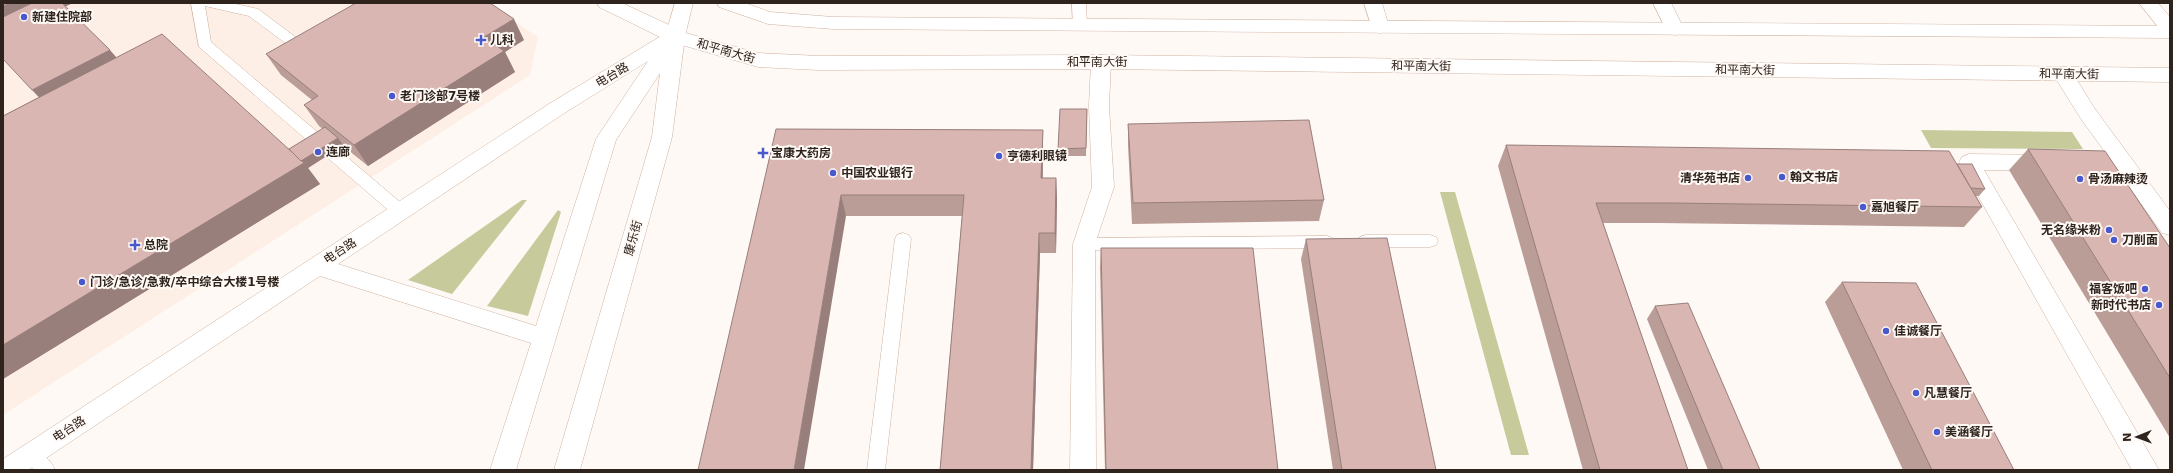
<svg xmlns="http://www.w3.org/2000/svg" width="2173" height="473" font-family="'DejaVu Sans','Noto Sans SC',sans-serif">
  <style>
    .built { fill: #feefe6 }
    .green { fill: #c7cb9b }
    .lines { fill: none; stroke-linecap: round; stroke-linejoin: round }
    .service-casing { stroke: #ceb2a0; stroke-width: 1 }
    .minor-casing { stroke: #ceb2a0; stroke-width: 1 }
    .tertiary-casing { stroke: #ceb2a0; stroke-width: 1 }
    .secondary-casing { stroke: #ceb2a0; stroke-width: 1 }
    .primary-casing { stroke: #ceb2a0; stroke-width: 1 }
    .service { fill: #fff; fill-rule: evenodd }
    .minor { fill: #fff; fill-rule: evenodd }
    .tertiary { fill: #fff; fill-rule: evenodd }
    .secondary { fill: #fff; fill-rule: evenodd }
    .primary { fill: #fff; fill-rule: evenodd }
    .wall { fill: #bb9d98 }
    .shaded-wall { fill: #987f7c }
    .building { fill: #d9b6b1; stroke: #987f7c }
    .poi-dot { fill: #4859cd; stroke: #fff9f5; stroke-width: 1.5 }
    .labels { text-anchor: middle; stroke-width: 4; stroke-linejoin: round; paint-order: stroke }
    .poi-label { font-size: 12px; font-weight: bold; fill: #2e231d; stroke: #fff9f5; text-anchor: start }
    .street-label { font-size: 12px; fill: #2e231d; stroke: #fff9f5 }
  </style>
  <rect width="100%" height="100%" fill="#fff9f5"/>
  <!-- built -->
  <path class="built" d="M3,3h484l51,34 -8,38 -527,340z"/>
  <!-- green -->
  <g class="green">
    <path d="M1921,130l151,2 11,17 -152,-1z"/>
    <path d="M1440,192h15l74,263h-18z"/>
    <path d="M522,200h5l-75,94 -44,-14z"/>
    <path d="M558,210l3,2 -33,104 -41,-10z"/>
  </g>
  <g class="lines">
    <defs>
      <g id="service">
        <path d="M191,3h40l27,6 52,39 2,3 -2,3h-10l-51,-38 -44,-10 6,36 195,165 2,4 -2,4 -6,2 -6,-2 -195,-168z"/>
        <path d="M1072,3h14l1,22 -2,3h-10l-2,-3z"/>
        <path d="M903,233l6,2 2,4 -26,231h-18l28,-231 2,-4z"/>
        <path d="M1366,235h64l6,2 2,4 -2,4 -6,2h-64l-6,-2 -2,-4 2,-4z"/>
        <path d="M1327,236l6,2 2,4 -2,4 -6,2 -243,2 -6,-2 -2,-4 2,-4 6,-2z"/>
        <path d="M31,447c10,4 20,13 24,23h-21l-12,-15 3,-6z"/>
      </g>
      <g id="minor">
        <path d="M1364,3h18l7,24 -2,4 -7,2 -7,-2z"/>
        <path d="M1653,3h18l13,26 -2,4 -7,2 -7,-2z"/>
        <path d="M2139,3h19l12,14v18l-7,-2z"/>
        <path d="M1101,55l7,2 3,5 -2,44 5,81 -19,57 1,226h-26l3,-226 19,-57 -3,-81 2,-44 3,-5z"/>
        <path d="M2063,67l7,2 25,40 75,102v24l-8,-2 -44,-62h-35l-7,-3 -3,-5 3,-5 7,-3h24l-26,-36 -28,-45 3,-5z"/>
        <path d="M1969,154l75,1 7,3 3,5 -3,5 -7,3 -60,-1 175,300h-27l-173,-308 3,-5z"/>
      </g>
      <path id="tertiary" d="M675,3h18l-8,33 -13,101 -92,333h-26l98,-333 8,-64 -44,67 -100,330h-26l41,-127 -211,-67 -292,194h-25v-11l546,-355 117,-71zM648,61l-52,78 -60,187 -198,-62 225,-150z"/>
      <path id="secondary" d="M597,3h25l60,28 3,5 -3,5 -7,1 -7,-1 -69,-34z"/>
      <g id="primary">
        <path d="M717,3h28l25,9 63,5 1337,9v12l-1337,-9 -65,-5 -49,-17z"/>
        <path d="M675,30l83,23 61,3 282,-1 1069,13v14l-1069,-13 -282,1 -61,-3 -90,-26 -3,-5 3,-5z"/>
      </g>
    </defs>
    <!-- service casing -->
    <use href="#service" class="service-casing"/>
    <!-- minor casing -->
    <use href="#minor" class="minor-casing"/>
    <!-- tertiary casing -->
    <use href="#tertiary" class="tertiary-casing"/>
    <!-- secondary casing -->
    <use href="#secondary" class="secondary-casing"/>
    <!-- primary casing -->
    <use href="#primary" class="primary-casing"/>
    <!-- service -->
    <use href="#service" class="service"/>
    <!-- minor -->
    <use href="#minor" class="minor"/>
    <!-- tertiary -->
    <use href="#tertiary" class="tertiary"/>
    <!-- secondary -->
    <use href="#secondary" class="secondary"/>
    <!-- primary -->
    <use href="#primary" class="primary"/>
  </g>
  <!-- wall -->
  <g class="wall">
    <path d="M65,6l51,52 173,91 34,-20 -4,-3 -15,-21 8,-5 -31,-25 -15,-21 258,-14 -19,12 10,20 -147,94 -25,-20 -35,22 12,16 -317,195v-263l36,-19z"/>
    <path d="M1087,109l-1,47h-28v-7z"/>
    <path d="M1128,124l196,76 -5,21 -187,3 -4,-79z"/>
    <path d="M776,129l267,1v48h13l1,21 -1,54h-16l-7,217h-93l22,-254h-116z"/>
    <path d="M1506,145l451,19 28,25 -6,7h-3l6,11 -18,20 -306,-4h-55l85,247h-105l-85,-304z"/>
    <path d="M2028,149l142,99v190l-161,-268z"/>
    <path d="M1306,239l130,231h-103l-32,-211z"/>
    <path d="M1101,248l177,222h-173l-5,-203z"/>
    <path d="M1842,282l172,188h-111l-78,-168z"/>
    <path d="M1655,306l105,164h-52l-61,-151z"/>
  </g>
  <!-- shaded-wall -->
  <g class="shaded-wall">
    <path d="M9,3h64l-70,34v-31z"/>
    <path d="M514,19l10,21 -19,12 10,20 -147,94 -14,-21 130,-108z"/>
    <path d="M110,50l18,21 -76,40 -20,-21z"/>
    <path d="M1043,130v21l-1,48 -1,-21z"/>
    <path d="M338,138l5,7 -35,23 12,16 -317,195v-34z"/>
    <path d="M1056,178l1,21 -1,54 -1,-20z"/>
    <path d="M841,195l5,21 -42,254h-10z"/>
    <path d="M1039,233l1,20 -7,217h-2z"/>
  </g>
  <!-- building -->
  <g class="building">
    <path d="M3,3h6l-6,3z"/>
    <path d="M32,3h30l48,47 -78,40 -29,-31v-42z"/>
    <path d="M356,3h134l24,16 -30,18 20,14 -150,94 -50,-40 14,-9 -52,-42z"/>
    <path d="M162,34l142,129 -301,182v-229z"/>
    <path d="M1060,109h27l-1,39 -28,1z"/>
    <path d="M1309,120l15,80 -191,3 -5,-79z"/>
    <path d="M325,127l13,11 -37,23 -12,-12z"/>
    <path d="M776,129l267,1 -2,48h15l-1,55h-16l-8,237h-91l24,-275h-123l-47,275h-96z"/>
    <path d="M1506,145l443,6 33,56 -312,-4h-74l92,267h-88z"/>
    <path d="M2028,149l77,2 65,97v130z"/>
    <path d="M1957,164h15l13,25 -14,-1z"/>
    <path d="M1387,238l49,232h-94l-36,-231z"/>
    <path d="M1101,248h152l25,222h-172z"/>
    <path d="M1842,282l74,1 98,187h-82z"/>
    <path d="M1688,303l72,167h-37l-68,-164z"/>
  </g>
  <!-- markers -->
  <g class="poi-dot">
    <circle cx="24" cy="17" r="4"/>
    <path d="M479 34h4v4h4v4h-4v4h-4v-4h-4v-4h4z"/>
    <circle cx="392" cy="96" r="4"/>
    <circle cx="318" cy="152" r="4"/>
    <path d="M761 147h4v4h4v4h-4v4h-4v-4h-4v-4h4z"/>
    <circle cx="999" cy="156" r="4"/>
    <circle cx="833" cy="173" r="4"/>
    <circle cx="1782" cy="177" r="4"/>
    <circle cx="1748" cy="178" r="4"/>
    <circle cx="2080" cy="179" r="4"/>
    <circle cx="1863" cy="207" r="4"/>
    <circle cx="2109" cy="230" r="4"/>
    <circle cx="2114" cy="240" r="4"/>
    <path d="M133 239h4v4h4v4h-4v4h-4v-4h-4v-4h4z"/>
    <circle cx="82" cy="282" r="4"/>
    <circle cx="2145" cy="289" r="4"/>
    <circle cx="2159" cy="305" r="4"/>
    <circle cx="1886" cy="331" r="4"/>
    <circle cx="1916" cy="393" r="4"/>
    <circle cx="1937" cy="432" r="4"/>
  </g>
  <g class="labels">
    <!-- poi labels -->
    <g class="poi-label">
      <text x="32" y="21">新建住院部</text>
      <text x="490" y="44">儿科</text>
      <text x="400" y="100">老门诊部7号楼</text>
      <text x="326" y="156">连廊</text>
      <text x="771" y="157">宝康大药房</text>
      <text x="1007" y="160">亨德利眼镜</text>
      <text x="841" y="177">中国农业银行</text>
      <text x="1790" y="181">翰文书店</text>
      <text x="1740" y="182" text-anchor="end">清华苑书店</text>
      <text x="2088" y="183">骨汤麻辣烫</text>
      <text x="1871" y="211">嘉旭餐厅</text>
      <text x="2101" y="234" text-anchor="end">无名缘米粉</text>
      <text x="2122" y="244">刀削面</text>
      <text x="144" y="249">总院</text>
      <text x="90" y="286">门诊/急诊/急救/卒中综合大楼1号楼</text>
      <text x="2137" y="293" text-anchor="end">福客饭吧</text>
      <text x="2151" y="309" text-anchor="end">新时代书店</text>
      <text x="1894" y="335">佳诚餐厅</text>
      <text x="1924" y="397">凡慧餐厅</text>
      <text x="1945" y="436">美涵餐厅</text>
    </g>
    <!-- street labels -->
    <g class="street-label">
      <text transform="translate(726 51) rotate(16)" y="4">和平南大街</text>
      <text x="1097" y="66">和平南大街</text>
      <text transform="translate(1421 66) rotate(1)" y="4">和平南大街</text>
      <text transform="translate(1745 70) rotate(1)" y="4">和平南大街</text>
      <text transform="translate(2069 74) rotate(1)" y="4">和平南大街</text>
      <text transform="translate(612 75) rotate(-31)" y="4">电台路</text>
      <text transform="translate(633 238) rotate(-74)" y="4">康乐街</text>
      <text transform="translate(340 251) rotate(-33)" y="4">电台路</text>
      <text transform="translate(69 429) rotate(-33)" y="4">电台路</text>
    </g>
  </g>
  <!-- border -->
  <rect width="2173" height="473" fill="none" stroke="#2e231d" stroke-width="8"/>
  <!-- north arrow -->
  <g transform="translate(2137 437) rotate(269)" stroke="#fff9f5" stroke-width="3" paint-order="stroke">
  <path d="M0-3L7 15L0 10L-7 15Z" fill="#2e231d"/>
  <text y="-6" font-size="11" font-weight="bold" text-anchor="middle" fill="#2e231d">N</text>
  </g>
</svg>
